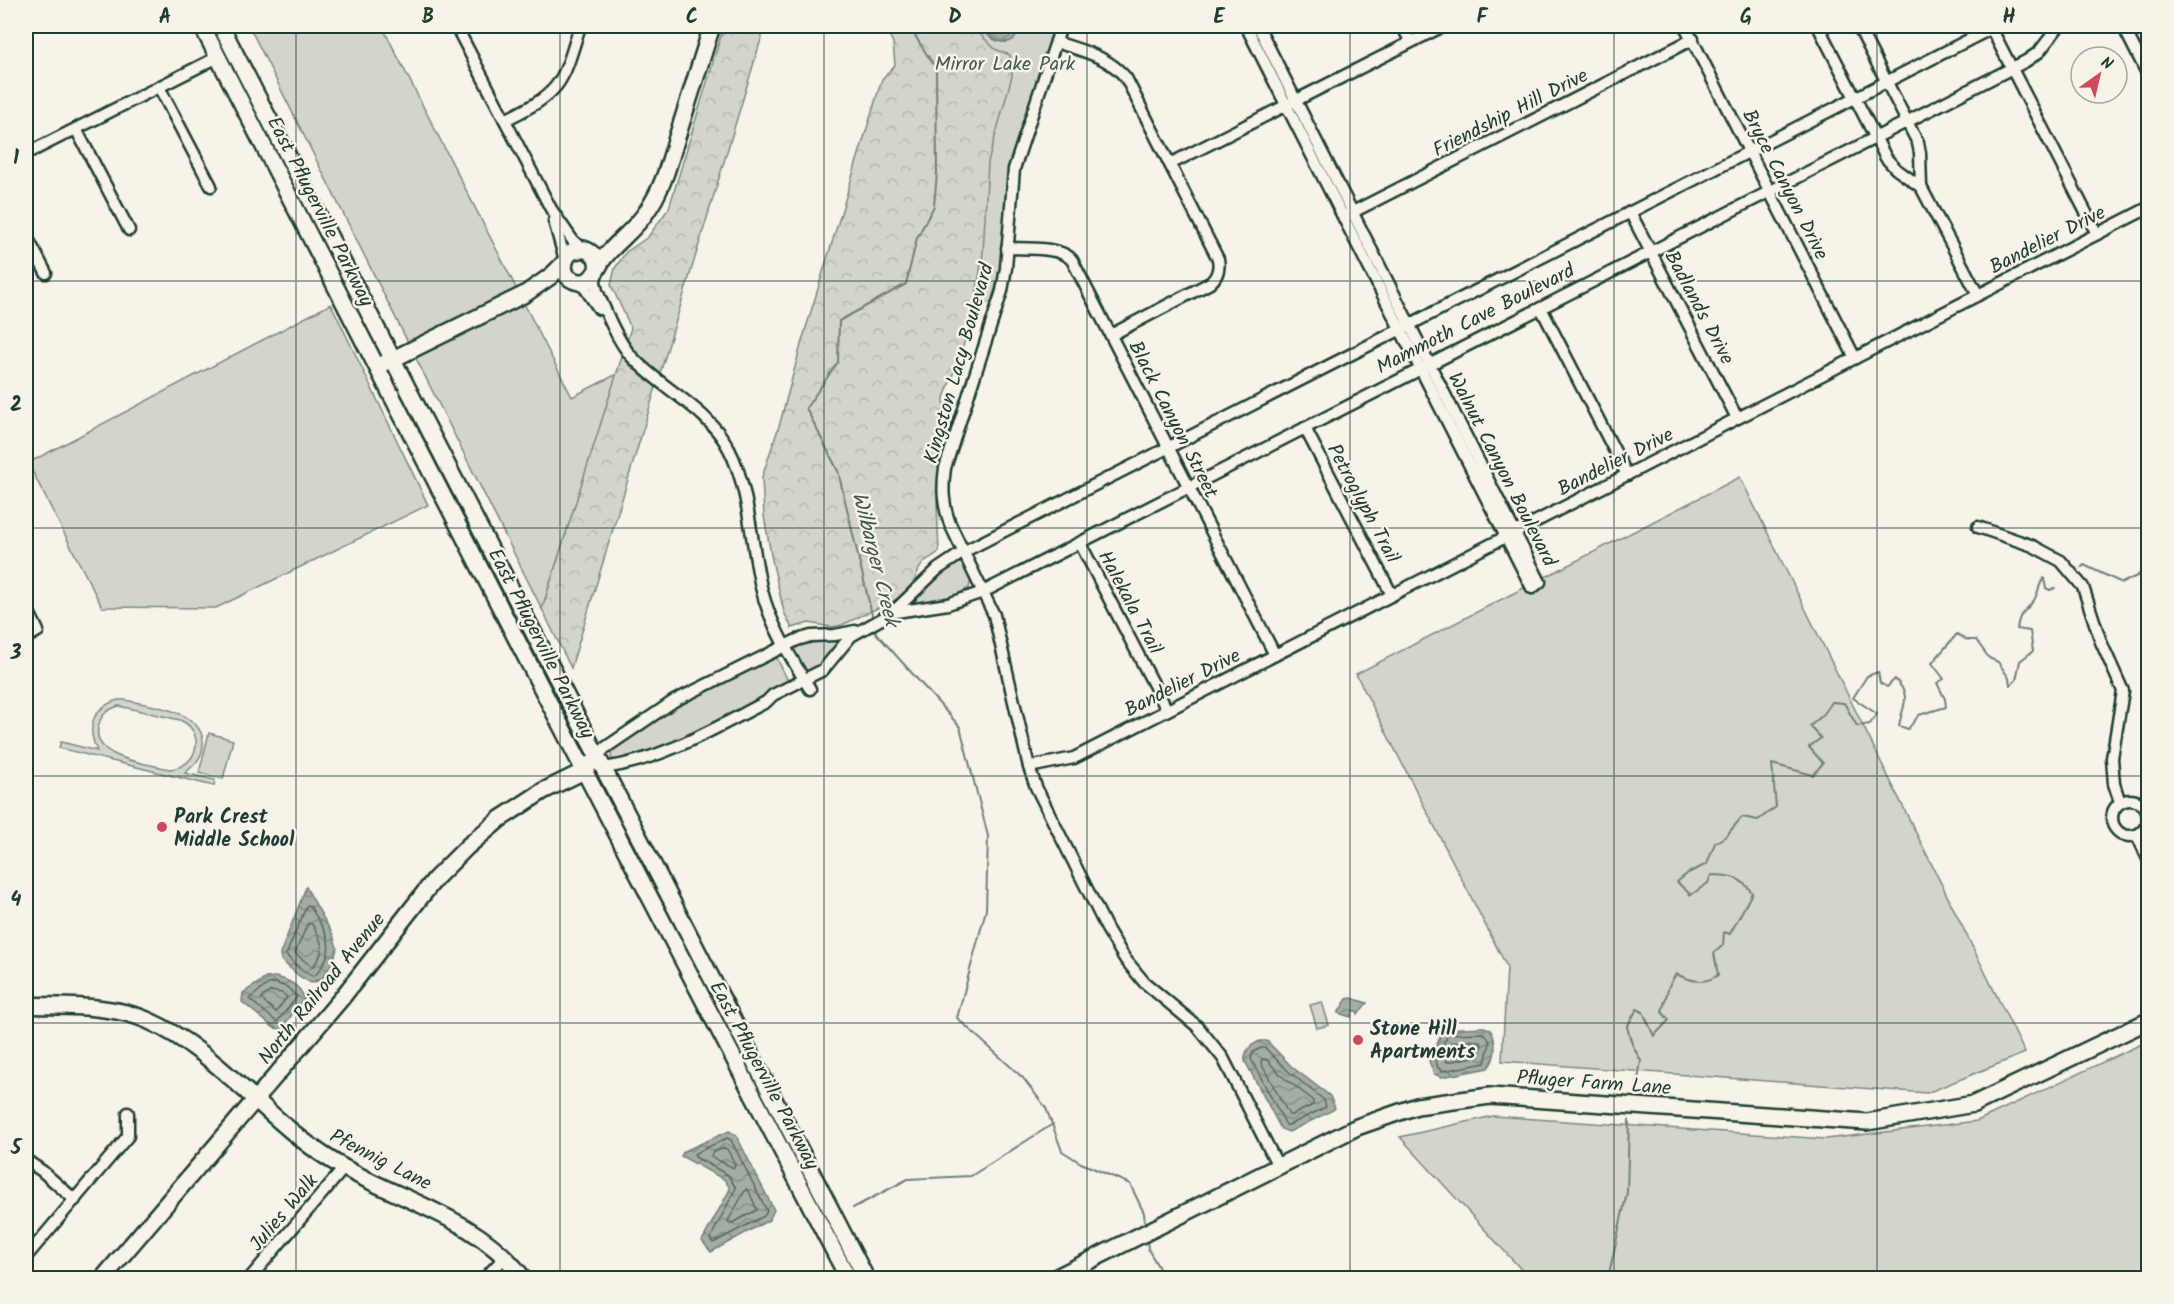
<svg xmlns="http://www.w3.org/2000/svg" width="2174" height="1304" font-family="Kalam,sans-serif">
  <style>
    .green { fill: #d3d5ca; stroke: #79897f; stroke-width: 1.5; fill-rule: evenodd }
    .forest { fill: url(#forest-crowns); stroke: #79897f; stroke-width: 1.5 }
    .water { fill: url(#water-waves); stroke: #6f8077; stroke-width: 1.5 }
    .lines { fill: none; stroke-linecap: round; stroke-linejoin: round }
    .shore { stroke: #546a60; stroke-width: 1.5 }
    .stream { stroke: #6f8077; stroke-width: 2 }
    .street-casing { stroke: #1f3d34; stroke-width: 15 }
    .secondary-casing { stroke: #1f3d34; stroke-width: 20 }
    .street { stroke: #f7f3e8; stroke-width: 10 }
    .secondary { stroke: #f7f3e8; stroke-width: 15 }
    .grid { fill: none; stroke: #1f3d34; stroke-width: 1.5; stroke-opacity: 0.55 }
    .poi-dot { fill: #d1495b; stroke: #f7f3e8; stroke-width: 2 }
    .labels { text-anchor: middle; stroke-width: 5; stroke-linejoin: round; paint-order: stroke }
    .park-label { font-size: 20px; fill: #435b52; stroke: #f7f3e8 }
    .street-label { font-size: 20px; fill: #1f3d34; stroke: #f7f3e8 }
    .poi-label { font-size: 20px; font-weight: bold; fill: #1f3d34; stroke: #f7f3e8; text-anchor: start }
    .water-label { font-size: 21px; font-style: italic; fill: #405950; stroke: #f7f3e8 }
    .neatline { fill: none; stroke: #1f3d34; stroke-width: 2 }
    .grid-label { font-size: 20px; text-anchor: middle; font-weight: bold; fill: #1f3d34 }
  </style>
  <defs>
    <pattern id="forest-crowns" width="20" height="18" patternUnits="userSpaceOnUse" patternTransform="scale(1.5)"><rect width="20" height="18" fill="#d3d5ca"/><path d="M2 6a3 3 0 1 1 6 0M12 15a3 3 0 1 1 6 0" fill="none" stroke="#b5b8ae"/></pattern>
    <pattern id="water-waves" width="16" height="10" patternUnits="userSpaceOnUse" patternTransform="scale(1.5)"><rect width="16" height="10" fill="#a4ada3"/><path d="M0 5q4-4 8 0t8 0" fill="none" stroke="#858e86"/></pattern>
  </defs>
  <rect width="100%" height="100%" fill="#f7f3e8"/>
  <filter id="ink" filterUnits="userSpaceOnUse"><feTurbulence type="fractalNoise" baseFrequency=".0167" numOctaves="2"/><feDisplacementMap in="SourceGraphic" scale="12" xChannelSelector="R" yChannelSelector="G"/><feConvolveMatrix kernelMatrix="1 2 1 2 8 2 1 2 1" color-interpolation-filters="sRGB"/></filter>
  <g filter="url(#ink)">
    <!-- green -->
    <g class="green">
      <path d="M249,26h133l190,371 45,-23 -75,235z"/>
      <path d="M962,26h94l-48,142 -5,95 -12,39 -49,12z"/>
      <path d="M331,304l97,201 -212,103 -114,-1 -74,-144z"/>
      <path d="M1740,477l285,576 -98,40 -425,-32 5,-94 -151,-293z"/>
      <path d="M959,562l5,3 7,14 -2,9 -21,11 -37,5c7,-12 34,-41 48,-42z"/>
      <path d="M840,638l2,1 -16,23 -18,11 -2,-1 -12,-21 2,-5 10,-6z"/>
      <path d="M775,654l13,27 -16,8 -8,9c-22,11 -135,73 -153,60l1,-9 52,-37z"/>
      <path d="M118,700h7c25,6 75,9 78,41 1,15 -8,24 -18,32l30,7 -1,6 -155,-38 2,-6 36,9c-11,-24 -5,-43 21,-51zM119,706l61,14c27,12 18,48 -11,49 -23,-6 -81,-10 -70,-45 3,-11 10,-15 20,-18z"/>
      <path d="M209,733l24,7 -10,39 -24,-6z"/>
      <path d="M1322,1002l7,23 -12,3 -7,-23z"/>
      <path d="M2148,1041v237h-619l-129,-141 93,-21 333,23 151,-18z"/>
    </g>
    <!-- forest -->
    <g class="forest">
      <path d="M724,26h41l-194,642 -29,-59 89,-281 -20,-43 4,-17 11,-16 22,-15 21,-29z"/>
      <path d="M885,26h88l2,3 20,20 15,6 2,21 -24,86 -5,91 -10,60 -12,40 -17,45v51l-6,31 -1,24 2,48 -15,10 -5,7 -5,12 -13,16 -59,28 -10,2 -23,-4 -17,5 -8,-16 -12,-52 -8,-44 -2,-39 18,-54 22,-82 80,-262 13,-14 -2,-22z"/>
    </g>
    <!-- water -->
    <g class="water">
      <path d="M980,26h40c-5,26 -29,17 -40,0z"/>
      <path d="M306,887l27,48 4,13 -3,12 -13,20 -10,3 -12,-7 -18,-16 -1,-6z"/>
      <path d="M275,977c13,3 26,8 29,22l-23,30 -7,-1 -32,-26 1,-9 23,-15z"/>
      <path d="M1351,998l16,5 -9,11 -1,-3h-4l-2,6 -13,-4 9,-14z"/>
      <path d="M1484,1027l6,2c7,12 7,28 -2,39l-46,9 -8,-3 -5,-13 15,-32z"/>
      <path d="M1260,1041h7l25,26 38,29 5,12 -2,2 -44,22 -8,-3 -36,-68c-1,-11 6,-16 15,-20z"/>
      <path d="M729,1131l7,4 38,75 -5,10 -58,32 -9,-11 28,-52 -5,-9 -44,-24 3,-5z"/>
    </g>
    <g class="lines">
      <!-- shore -->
      <g class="shore">
        <path d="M307,905l3,1c12,22 28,37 12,60 -3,5 -4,8 -9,10l-11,-5 -16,-16z"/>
        <path d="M308,923l4,1c10,18 16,26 0,43l-17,-14z"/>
        <path d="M275,983l12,4 10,10 -20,25 -28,-23 19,-15z"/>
        <path d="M271,991l11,2 5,4 -11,15 -14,-12v-3z"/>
        <path d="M1483,1033l3,2 4,7 -5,21 -42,8 -5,-3 -2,-7 12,-27z"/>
        <path d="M1479,1041l3,3 -3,12 -31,6 -2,-1 8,-19z"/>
        <path d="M1261,1048h4l23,23 36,29 2,7 -37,18h-3l-35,-66 2,-7z"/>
        <path d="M1262,1059h4l17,18 30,23v5l-21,10h-3l-28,-52z"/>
        <path d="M727,1138l4,2 36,71 -3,5 -51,27 -3,-4 26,-51 -8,-13 -33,-18 -1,-3z"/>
        <path d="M724,1148l3,1 8,15 -1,4 -23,-11 1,-4z"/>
        <path d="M746,1189l3,2 8,19 -27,14 -2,-3z"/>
      </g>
      <!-- stream -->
      <g class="stream">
        <path d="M2082,567l2,-2 38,18 17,-8 9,-16"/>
        <path d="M873,619l-35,-148 -32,-63 32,-46 1,-41 67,-37 11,-46 17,-32 3,-33 -1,-104 -27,-43"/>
        <path d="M875,627l1,6 84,94 28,109 -2,74 -29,108 66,60 23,30 16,43 19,12 49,21 14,29 1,12"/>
        <path d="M1637,1086l4,-25 -9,-17 -5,-17 10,-18 6,3 11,24 15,-16 -7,-8 7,-26 7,-12c15,7 28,11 42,1l-4,-22 9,-8 1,-13 6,2 22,-41c-10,-16 -22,-18 -41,-18l-3,8 -17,12 -14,-13 11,-9 19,-9 8,-21 11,-7 16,-19 16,3 18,-13 -4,-43 41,11 10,-12 -14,-16 12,-9 -11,-12 13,-11 9,-13 12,1 13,23 13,-2 7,-10 -24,-16 14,-22 11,-4 2,11 7,4 8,-8c18,18 7,27 4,47l9,3 11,-14 27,-8 -1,-8 -8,-16 7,-4 -12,-16 25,-29 10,6h9l13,18 9,4 11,16 1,7 6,-5 4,-19 13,-10 -3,-20 -13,-2c3,-20 8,-15 17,-29 5,-7 4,-15 10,-22l2,10 4,2 5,-2"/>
        <path d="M853,1208l55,-29 63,-3 82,-52"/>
        <path d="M1147,1239l1,10 12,21 25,8"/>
        <path d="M1608,1278l19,-85 2,-73"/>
      </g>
      <defs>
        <g id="street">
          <path d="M456,26l95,183 22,32 11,8"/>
          <path d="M1061,26l-47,143 -8,99 -4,23 -57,177c-3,21 -2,37 5,56l44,91 35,152 7,20 71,142 18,30 19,23 54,45 25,31 55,108"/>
          <path d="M1246,26l286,562 8,-6 -282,-556"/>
          <path d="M1402,26l9,16"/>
          <path d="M1685,26l170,332"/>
          <path d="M1818,26l68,132 10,11 25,18 57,108"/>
          <path d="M1858,26l60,117 2,10 1,34"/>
          <path d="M1990,26l107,208"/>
          <path d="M2123,26l25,49"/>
          <path d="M1056,42c26,9 52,14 70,36l92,181c2,10 -1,18 -8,24l-99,52"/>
          <path d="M159,87l52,99"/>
          <path d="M505,120c57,-28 57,-35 75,-94"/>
          <path d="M76,129l53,101"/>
          <path d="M26,154l192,-97"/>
          <path d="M1170,164l273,-138"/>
          <path d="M1630,212l107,206"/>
          <path d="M1347,215l346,-176"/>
          <path d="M554,221l11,39"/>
          <path d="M26,235l20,38"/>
          <path d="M1007,248c18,1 54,-2 65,12l203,395"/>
          <path d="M596,273l-1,9 2,9c8,19 20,49 34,65 30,33 77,52 98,93 21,40 22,98 33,142 9,35 29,67 48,98"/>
          <path d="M577,282l8,6 14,21"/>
          <path d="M1541,308l86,167"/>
          <path d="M1305,428l87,167"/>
          <path d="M1978,527l55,19 28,15 22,26 18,55 22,49 -11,67 2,26 6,18"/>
          <path d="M1080,543l87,167"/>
          <path d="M26,606l12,25 -12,7"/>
          <path d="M896,612l52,-8 35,-12 1043,-531 13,-9 20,-26"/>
          <path d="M598,756l7,-8 69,-47 123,-61 14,-4 24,-1 20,-4"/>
          <path d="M1029,767l45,-9 1074,-550"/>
          <path d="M604,768c58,-8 111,-40 162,-66l7,-7 50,-25 28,-34 41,-23 46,-44 27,-18 1031,-525"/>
          <circle cx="2130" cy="818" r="18"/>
          <path d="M2137,835l11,24"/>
          <path d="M26,1160l16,11 33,29"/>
          <path d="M26,1257l102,-121v-23"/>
          <path d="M250,1278l94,-110"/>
          <path d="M485,1278l19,-20"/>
        </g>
        <g id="secondary">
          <path d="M202,26l374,729 272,523"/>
          <path d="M221,26l645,1252"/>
          <path d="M597,270c2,-11 -3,-17 -13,-21l-13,3c-9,9 -10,24 4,29 18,6 21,-13 29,-23 13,-17 31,-28 43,-47 17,-24 23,-52 32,-80 11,-35 22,-70 33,-105"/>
          <path d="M385,363l140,-69 26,-18 13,-13"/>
          <path d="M26,1005c39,2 84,-1 121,15 71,31 118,99 184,140 63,40 145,55 192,118"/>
          <path d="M103,1278l238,-279 94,-120 33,-33 32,-27 43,-28 41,-20 6,-7"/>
          <path d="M1055,1278l302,-151 60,-21 73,-10 377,26 107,-18 174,-83"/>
        </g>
      </defs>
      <!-- street casing -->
      <use href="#street" class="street-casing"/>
      <!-- secondary casing -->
      <use href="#secondary" class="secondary-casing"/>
      <!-- street -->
      <use href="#street" class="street"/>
      <!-- secondary -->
      <use href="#secondary" class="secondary"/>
    </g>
  </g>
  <!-- grid -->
  <path class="grid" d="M296,26v1252M560,26v1252M824,26v1252M1087,26v1252M1350,26v1252M1614,26v1252M1877,26v1252M26,281h2122M26,528h2122M26,776h2122M26,1023h2122"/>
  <!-- markers -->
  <g class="poi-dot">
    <circle cx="162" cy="827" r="6"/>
    <circle cx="1358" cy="1040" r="6"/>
  </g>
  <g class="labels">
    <!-- park labels -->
    <g class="park-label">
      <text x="1005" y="70">Mirror Lake Park</text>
    </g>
    <!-- street labels -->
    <g class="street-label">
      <text transform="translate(1510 112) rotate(-27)" y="7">Friendship Hill Drive</text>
      <text transform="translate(1786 184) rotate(63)" y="7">Bryce Canyon Drive</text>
      <text transform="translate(321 211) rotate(63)" y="7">East Pflugerville Parkway</text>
      <text transform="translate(2047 239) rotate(-27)" y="7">Bandelier Drive</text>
      <text transform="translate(1700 307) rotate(62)" y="7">Badlands Drive</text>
      <text transform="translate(1475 318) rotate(-27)" y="7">Mammoth Cave Boulevard</text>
      <text transform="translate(958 363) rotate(-74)" y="7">Kingston Lacy Boulevard</text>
      <text transform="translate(1174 419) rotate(63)" y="7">Black Canyon Street</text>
      <text transform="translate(1615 461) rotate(-27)" y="7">Bandelier Drive</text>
      <text transform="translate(1503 469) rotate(63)" y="7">Walnut Canyon Boulevard</text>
      <text transform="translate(1364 503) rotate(62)" y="7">Petroglyph Trail</text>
      <text transform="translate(1131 602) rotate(62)" y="7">Halekala Trail</text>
      <text transform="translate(542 643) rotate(63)" y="7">East Pflugerville Parkway</text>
      <text transform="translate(1182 682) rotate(-27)" y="7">Bandelier Drive</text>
      <text transform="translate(321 988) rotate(-51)" y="7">North Railroad Avenue</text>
      <text transform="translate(765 1075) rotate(62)" y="7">East Pflugerville Parkway</text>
      <text transform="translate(1594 1082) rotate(4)" y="7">Pfluger Farm Lane</text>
      <text transform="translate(381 1159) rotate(27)" y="7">Pfennig Lane</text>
      <text transform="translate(283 1212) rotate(-50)" y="7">Julies Walk</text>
    </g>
    <!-- poi labels -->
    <g class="poi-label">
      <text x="174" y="823">Park Crest<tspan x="174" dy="23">Middle School</tspan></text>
      <text x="1370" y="1035">Stone Hill<tspan x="1370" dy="23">Apartments</tspan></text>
    </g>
    <!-- water labels -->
    <g class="water-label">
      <text transform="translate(876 559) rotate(76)" y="7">Wilbarger Creek</text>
    </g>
  </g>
  <!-- margin -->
  <rect width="2174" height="1304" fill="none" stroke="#f7f3e8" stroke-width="66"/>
  <!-- north arrow -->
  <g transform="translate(2099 75) rotate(34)"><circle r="28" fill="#f7f3e8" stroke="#a1aaa0" stroke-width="1.5"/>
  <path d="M0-4.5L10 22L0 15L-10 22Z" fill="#d1495b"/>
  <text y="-9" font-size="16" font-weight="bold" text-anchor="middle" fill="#1f3d34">N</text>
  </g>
  <rect x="33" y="33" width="2108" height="1238" class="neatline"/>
  <g class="grid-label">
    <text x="165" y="23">A</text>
    <text x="428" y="23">B</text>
    <text x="692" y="23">C</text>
    <text x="955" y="23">D</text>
    <text x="1219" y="23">E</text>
    <text x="1482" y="23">F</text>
    <text x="1746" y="23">G</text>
    <text x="2009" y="23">H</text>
    <text x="16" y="164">1</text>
    <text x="16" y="411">2</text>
    <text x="16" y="659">3</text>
    <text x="16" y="906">4</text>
    <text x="16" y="1154">5</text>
  </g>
</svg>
